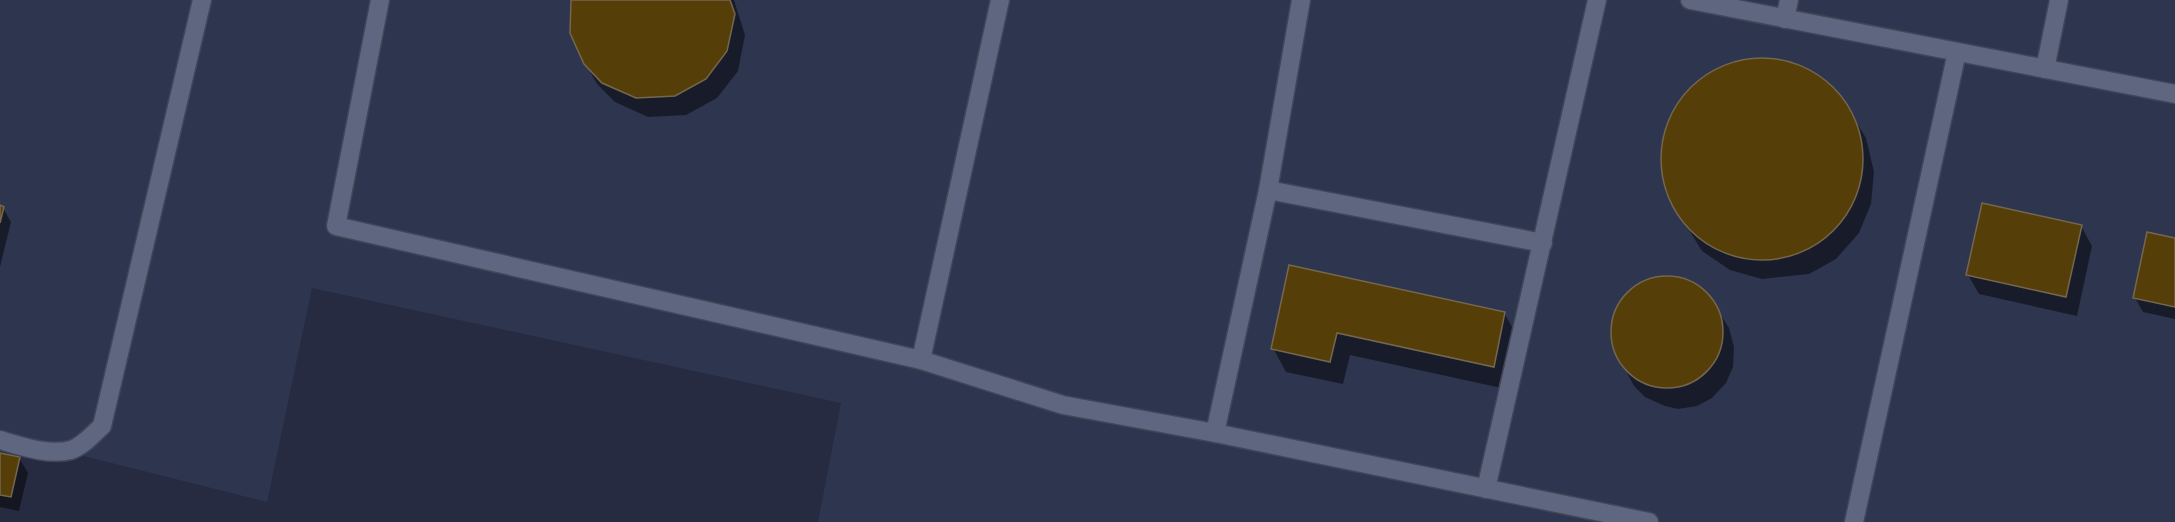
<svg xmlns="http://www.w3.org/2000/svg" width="2175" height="522" font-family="Signika,sans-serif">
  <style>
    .built { fill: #2e354f }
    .shadow { fill: #0007 }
    .building { fill: #553e08; stroke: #74674f; stroke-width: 1.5 }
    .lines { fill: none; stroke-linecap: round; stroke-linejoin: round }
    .minor-casing { stroke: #414557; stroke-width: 21 }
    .minor { stroke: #5f667f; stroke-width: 18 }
  </style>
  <rect width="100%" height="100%" fill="#262b41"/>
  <!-- built -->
  <path class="built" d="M0,0h2175v522h-1357l23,-119 -529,-115 -45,214 -267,-67z"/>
  <!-- shadow -->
  <g class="shadow">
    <path d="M572,0h162l11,35 -7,36 -21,27 -31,17 -38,2 -33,-15 -18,-18 -12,-21 -13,-30z"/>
    <path d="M1780,59l39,16 19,17 28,46 8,34 -3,32 -12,29 -23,26 -27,15 -47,5 -32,-9 -28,-19 -36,-58 -5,-47 23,-52 30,-24 26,-10z"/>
    <path d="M0,207l3,1 8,14 -11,45z"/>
    <path d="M2081,226l11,20 -15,70 -98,-22 -11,-19z"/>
    <path d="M2175,240v79l-32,-7 -8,-14z"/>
    <path d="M1290,267l214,46 14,24 -12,52 -156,-34 -7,29 -57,-12 -13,-24z"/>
    <path d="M1672,277l19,5 16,12 22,34 5,19 -1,20 -7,16 -14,15 -15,8 -19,3 -13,-3 -20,-9 -11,-11 -20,-38 -2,-20 4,-17 10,-15 10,-9 19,-8z"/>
    <path d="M0,454l19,4 9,15 -9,38 -19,-4z"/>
  </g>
  <!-- building -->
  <g class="building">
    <path d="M571,0h159l5,14 -8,37 -21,28 -31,17 -39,2 -34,-15 -18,-19 -14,-31z"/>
    <circle cx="1762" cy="159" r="101"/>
    <path d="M1982,203l100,22 -16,72 -100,-22z"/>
    <path d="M0,205l4,2 -4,16z"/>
    <path d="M2147,232l28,6v69l-42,-9z"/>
    <path d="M1289,265l216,47 -11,55 -157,-34 -7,29 -59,-13z"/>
    <circle cx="1667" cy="332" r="56"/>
    <path d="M0,453l20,4 -9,40 -11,-2z"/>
  </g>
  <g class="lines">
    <defs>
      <g id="minor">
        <path d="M380,0l-44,226 585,134 142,45 152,28 434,89"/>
        <path d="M1690,0l485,94"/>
        <path d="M1785,19l4,-19"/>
        <path d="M2045,69l14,-69"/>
        <path d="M1268,190l275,53"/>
        <path d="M921,360l79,-360"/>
        <path d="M1215,433l53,-243 33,-190"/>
        <path d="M0,440c21,6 49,16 71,10 12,-4 22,-16 31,-24l100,-426"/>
        <path d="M1486,489l111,-489"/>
        <path d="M1854,522l103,-470"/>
      </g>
    </defs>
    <!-- minor casing -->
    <use href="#minor" class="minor-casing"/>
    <!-- minor -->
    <use href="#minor" class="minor"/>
  </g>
</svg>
